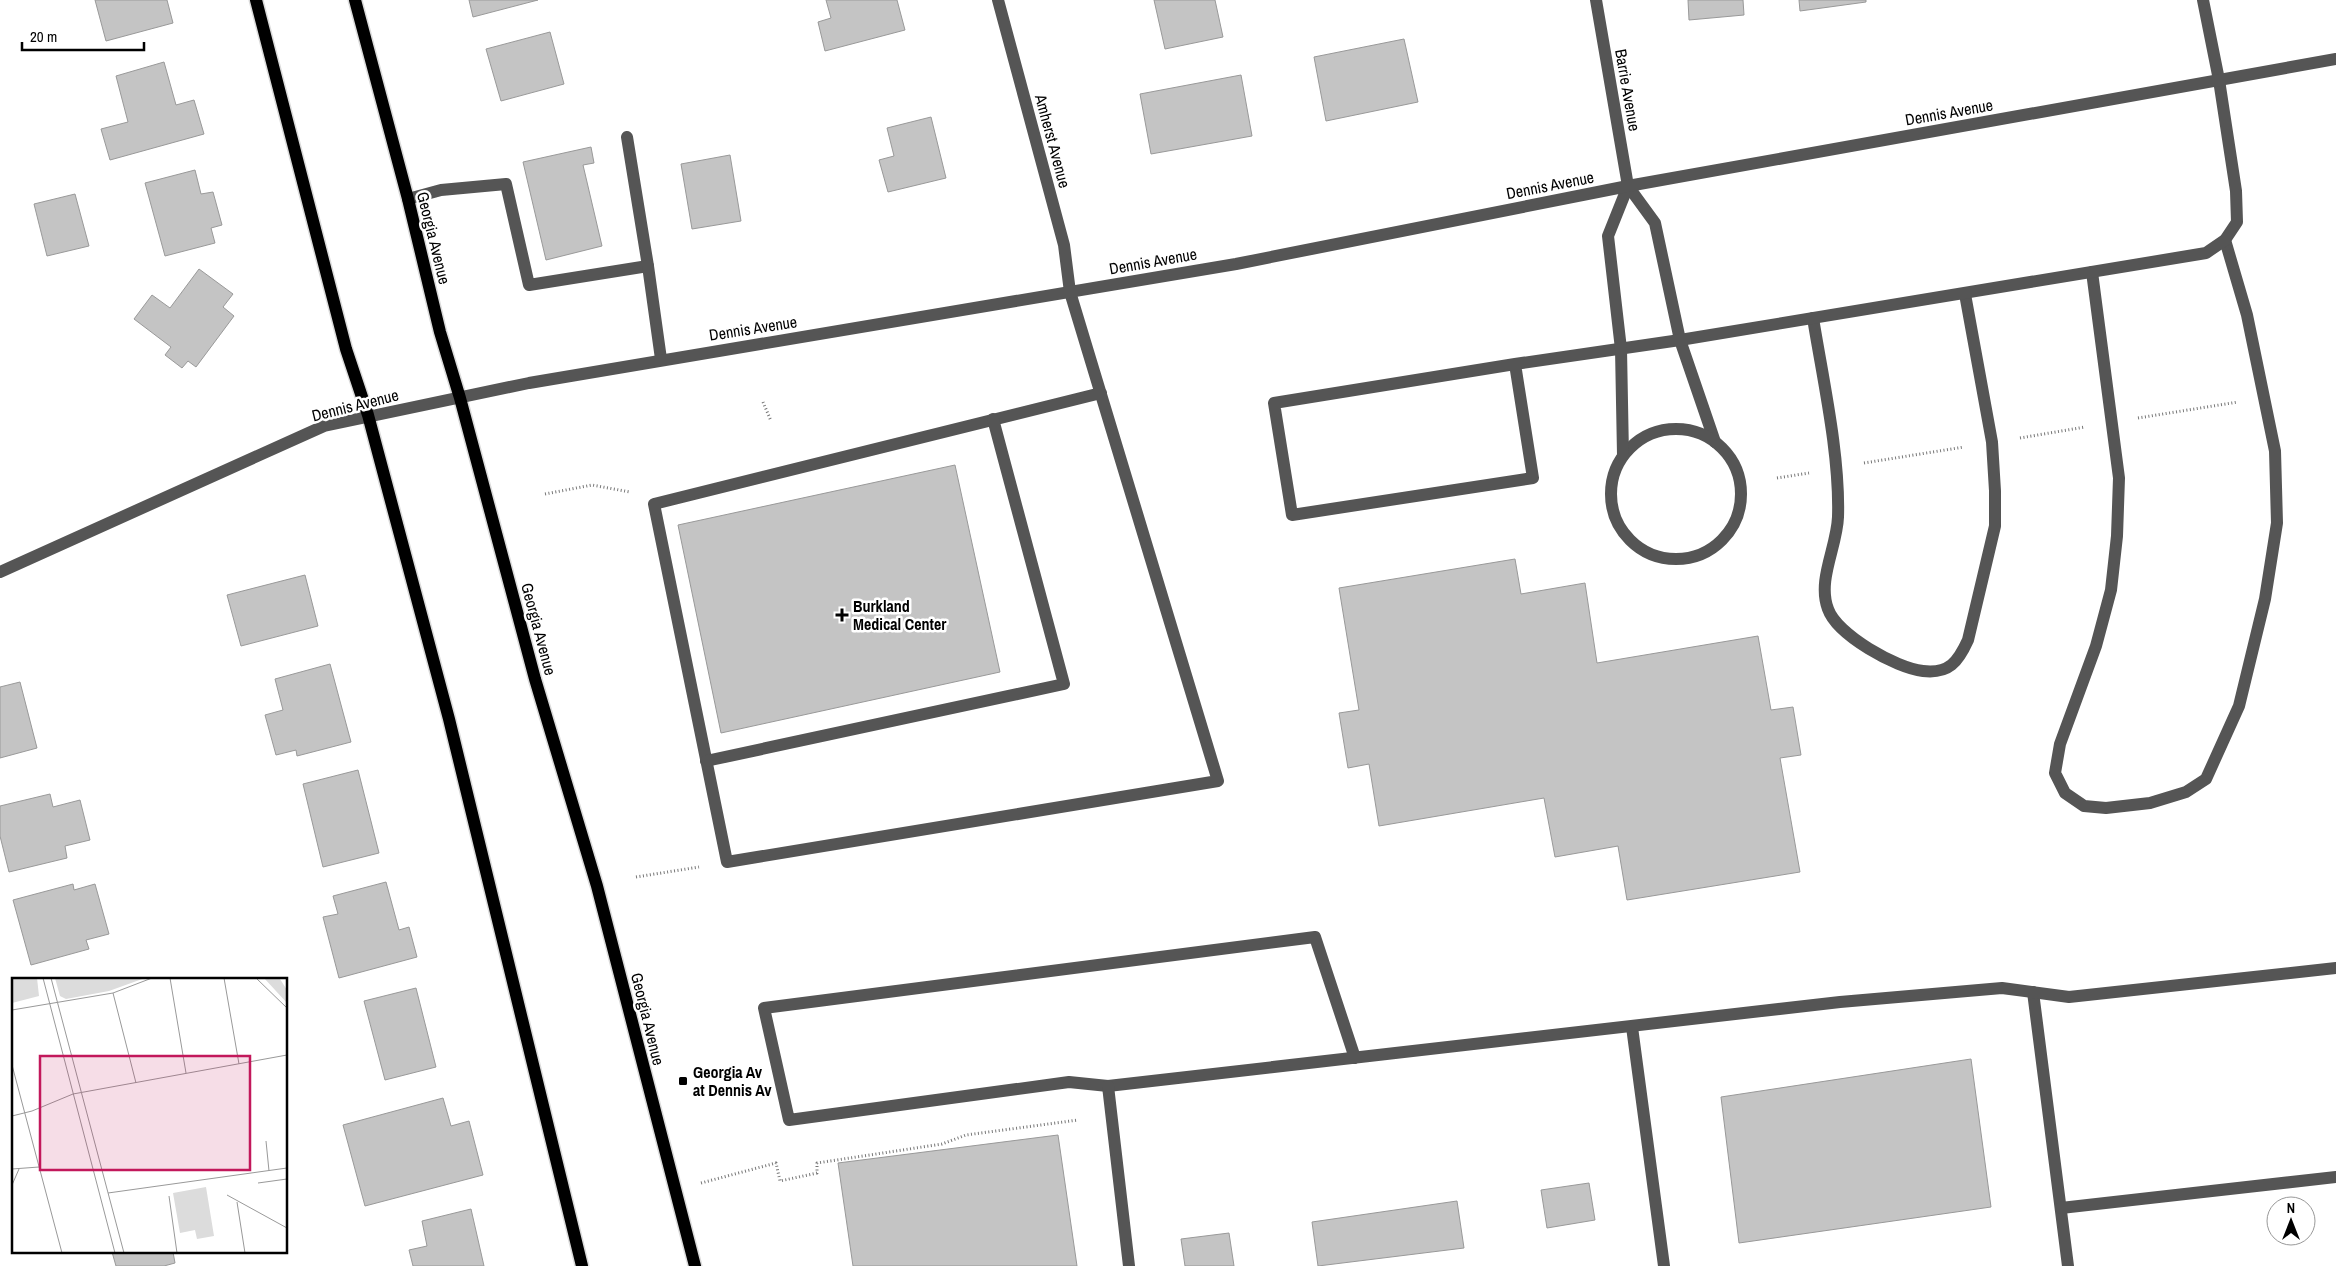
<svg xmlns="http://www.w3.org/2000/svg" width="2336" height="1266" font-family="'Archivo Narrow',sans-serif">
  <style>
    .building { fill: #c4c4c4; stroke: #999 }
    .lines { fill: none; stroke-linecap: round; stroke-linejoin: round }
    .major-casing { stroke: #dbdbdb; stroke-width: 15 }
    .path { stroke: #777; stroke-width: 3; stroke-dasharray: 1 2.5; stroke-linecap: butt }
    .minor { stroke: #555; stroke-width: 12 }
    .major { stroke: #000; stroke-width: 12 }
    .poi-dot { fill: #000; stroke: #fff; stroke-width: 2 }
    .labels { text-anchor: middle; stroke-width: 5; stroke-linejoin: round; paint-order: stroke }
    .street-label { font-size: 16px; fill: #000; stroke: #fff }
    .poi-label { font-size: 16px; font-weight: bold; fill: #000; stroke: #fff; text-anchor: start }
    .inset-road { fill: none; stroke: #999; stroke-width: 1 }
    .view { fill: #c2185b; fill-opacity: 0.15; stroke: #c2185b; stroke-width: 2.5 }
    .inset-edge { fill: none; stroke: #000; stroke-width: 2.5 }
  </style>
  <rect width="100%" height="100%" fill="#fff"/>
  <!-- building -->
  <g class="building">
    <path d="M95,0h72l6,23 -67,18z"/>
    <path d="M469,0h69l-65,17z"/>
    <path d="M826,0h71l8,30 -80,21 -7,-29 13,-4z"/>
    <path d="M1154,0h61l8,37 -58,12z"/>
    <path d="M1688,0h55l1,15 -55,5z"/>
    <path d="M1799,0h67v2l-66,9z"/>
    <path d="M550,32l14,52 -63,17 -15,-52z"/>
    <path d="M1404,39l14,63 -92,19 -12,-64z"/>
    <path d="M164,62l12,43 18,-5 10,34 -94,26 -9,-31 27,-7 -12,-46z"/>
    <path d="M1241,75l11,61 -101,18 -11,-60z"/>
    <path d="M931,117l15,61 -58,14 -9,-32 15,-4 -7,-28z"/>
    <path d="M591,147l3,16 -11,2 19,81 -56,14 -23,-98z"/>
    <path d="M730,155l11,66 -49,8 -11,-65z"/>
    <path d="M195,170l6,24 12,-2 9,33 -11,3 4,15 -50,13 -20,-73z"/>
    <path d="M75,194l14,52 -42,10 -13,-52z"/>
    <path d="M199,269l34,25 -10,13 11,9 -38,51 -8,-6 -6,7 -17,-13 6,-8 -37,-28 18,-24 18,13z"/>
    <path d="M955,465l45,207 -279,61 -43,-208z"/>
    <path d="M1515,559l6,35 64,-11 12,80 161,-27 13,74 22,-3 8,48 -21,3 20,114 -173,28 -9,-54 -63,11 -11,-59 -165,28 -10,-62 -21,4 -9,-55 20,-3 -20,-122z"/>
    <path d="M305,575l13,51 -77,20 -14,-51z"/>
    <path d="M330,664l21,78 -54,14 -1,-6 -20,5 -11,-40 18,-5 -8,-31z"/>
    <path d="M20,682l17,66 -37,10v-71z"/>
    <path d="M358,770l21,83 -56,14 -20,-83z"/>
    <path d="M50,794l3,13 27,-7 10,40 -25,6 2,12 -58,14 -9,-36v-30z"/>
    <path d="M386,882l13,48 10,-3 8,30 -78,21 -16,-61 15,-3 -5,-18z"/>
    <path d="M73,884l1,6 21,-6 14,50 -23,6 3,9 -58,16 -18,-65z"/>
    <path d="M416,988l20,79 -51,13 -21,-79z"/>
    <path d="M1971,1059l20,148 -252,36 -18,-146z"/>
    <path d="M443,1098l8,28 18,-5 14,54 -118,31 -22,-81z"/>
    <path d="M1058,1135l19,131h-224l-15,-103z"/>
    <path d="M1589,1183l6,37 -48,8 -6,-38z"/>
    <path d="M1457,1201l7,47 -146,18 -6,-44z"/>
    <path d="M471,1209l13,57h-71l-4,-16 18,-4 -5,-25z"/>
    <path d="M1229,1233l5,33h-49l-4,-27z"/>
    <path d="M112,1252h61l2,11 -11,3h-48z"/>
  </g>
  <g class="lines">
    <defs>
      <g id="major">
        <path d="M256,0l90,349 22,66 81,304 133,547"/>
        <path d="M355,0l53,199 32,133 20,66 75,281 62,207 98,380"/>
      </g>
    </defs>
    <!-- major casing -->
    <use href="#major" class="major-casing"/>
    <!-- path -->
    <g class="path">
      <path d="M763,402l8,19"/>
      <path d="M2138,418l100,-16"/>
      <path d="M2020,438l65,-11"/>
      <path d="M1864,463l100,-16"/>
      <path d="M1777,478l32,-5"/>
      <path d="M545,494l47,-9 38,7"/>
      <path d="M636,877l63,-10"/>
      <path d="M701,1183l75,-20 4,18 37,-8v-10l125,-19 24,-9 112,-15"/>
    </g>
    <!-- minor -->
    <g class="minor">
      <path d="M998,0l66,245 6,47 148,489 -491,81 -73,-358 447,-111"/>
      <path d="M1596,0l32,186 27,37 25,117 35,102"/>
      <path d="M408,199l33,-9 65,-6 23,101 119,-19 -21,-129"/>
      <path d="M648,266l13,93"/>
      <path d="M2092,272l27,206 -2,58 -6,54 -15,56 -36,98 -5,29 10,20 19,13 22,2 44,-5 36,-11 20,-13 33,-73 26,-107 12,-76 -2,-72 -28,-136 -22,-75"/>
      <path d="M1813,318c10,62 27,137 25,199 -1,30 -21,63 -10,92 9,26 68,59 95,62 26,3 35,-9 45,-31l27,-114v-35l-3,-49 -27,-148"/>
      <path d="M1515,364l18,114 -241,37 -18,-112 241,-39 165,-24 526,-87 19,-13 12,-18 -1,-31 -17,-111 -16,-80"/>
      <circle cx="1676" cy="494" r="65"/>
      <path d="M1623,455l-2,-106 -13,-113 20,-50"/>
      <path d="M0,572l324,-146 205,-43 707,-119 392,-78 708,-127"/>
      <path d="M706,761l358,-77 -71,-265"/>
      <path d="M2033,992l35,274"/>
      <path d="M1632,1027l32,239"/>
      <path d="M1355,1058l-40,-121 -551,71 25,112 280,-38 39,4 732,-84 162,-14 67,9 267,-29"/>
      <path d="M1108,1086l21,180"/>
      <path d="M2061,1208l275,-31"/>
    </g>
    <!-- major -->
    <use href="#major" class="major"/>
  </g>
  <!-- markers -->
  <g class="poi-dot">
    <path d="M839.5 607.5h5v5h5v5h-5v5h-5v-5h-5v-5h5z"/>
    <rect x="678" y="1076" width="10" height="10" rx="2.5"/>
  </g>
  <g class="labels">
    <!-- street labels -->
    <g class="street-label">
      <text transform="translate(1628 90) rotate(80)" y="6">Barrie Avenue</text>
      <text transform="translate(1949 112) rotate(-10)" y="6">Dennis Avenue</text>
      <text transform="translate(1053 141) rotate(75)" y="6">Amherst Avenue</text>
      <text transform="translate(1550 185) rotate(-11)" y="6">Dennis Avenue</text>
      <text transform="translate(434 238) rotate(76)" y="6">Georgia Avenue</text>
      <text transform="translate(1153 261) rotate(-10)" y="6">Dennis Avenue</text>
      <text transform="translate(753 328) rotate(-9)" y="6">Dennis Avenue</text>
      <text transform="translate(355 405) rotate(-14)" y="6">Dennis Avenue</text>
      <text transform="translate(539 629) rotate(75)" y="6">Georgia Avenue</text>
      <text transform="translate(648 1019) rotate(76)" y="6">Georgia Avenue</text>
    </g>
    <!-- poi labels -->
    <g class="poi-label">
      <text x="853" y="612">Burkland<tspan x="853" dy="18">Medical Center</tspan></text>
      <text x="693" y="1078">Georgia Av<tspan x="693" dy="18">at Dennis Av</tspan></text>
    </g>
  </g>
  <!-- overview -->
  <g transform="translate(12 978)">
    <rect width="275" height="275" fill="#fff"/>
    <path d="M0,0h25l2,18 -27,7zM43,0h90l-36,13 -43,8 -6,-3zM252,0l16,1 7,11v13zM194,209l8,49 -17,3 -2,-9 -15,3 -7,-40z" fill="#dcdcdc"/>
    <path class="inset-road" d="M31,0l72,275M39,0l73,275M158,0l16,95M212,0l15,86M244,0l31,30M101,15l23,90M0,32l101,-17 39,-15M0,87l50,188M0,138l20,-5 41,-17 214,-39M254,163l3,30M0,191l27,-2M246,205l29,-4M0,207l7,-16M96,215l179,-25M215,217l60,33M157,218l8,57M225,224l8,51"/>
    <path class="view" d="M28,78h210v114h-210z"/>
    <rect width="275" height="275" class="inset-edge"/>
  </g>
  <!-- north arrow -->
  <g transform="translate(2291 1221)"><circle r="24" fill="#ffffff" stroke="#999999"/>
  <path d="M0-4L9 19L0 12L-9 19Z" fill="#000000"/>
  <text y="-8" font-size="14" font-weight="bold" text-anchor="middle" fill="#000000">N</text>
  </g>
  <!-- scale -->
  <path d="M22 42v8h122v-8" fill="none" stroke="#000000" stroke-width="2.5"/>
  <text x="30" y="42" font-size="15" fill="#000000" stroke="#ffffff" stroke-width="4" paint-order="stroke">20 m</text>
</svg>
